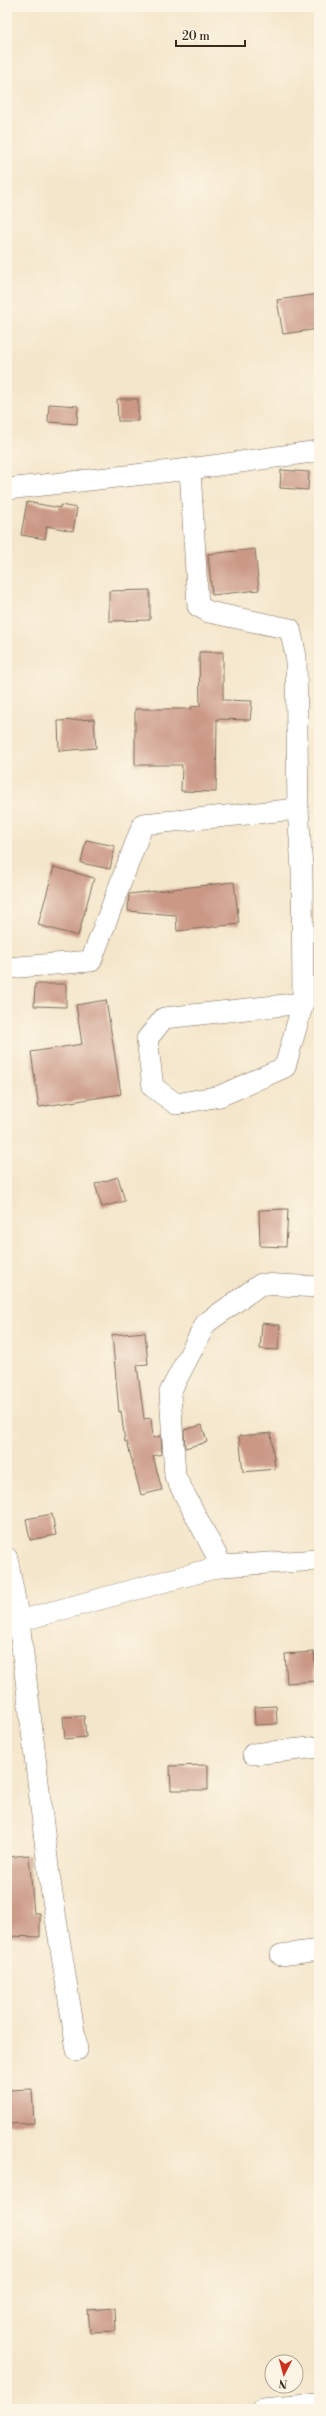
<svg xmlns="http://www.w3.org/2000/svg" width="326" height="2416" font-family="'Libre Bodoni',serif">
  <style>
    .building { fill: #cb9886 }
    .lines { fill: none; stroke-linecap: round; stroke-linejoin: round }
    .street-casing { stroke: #7c6c5b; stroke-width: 22 }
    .street { stroke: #fff; stroke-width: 21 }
  </style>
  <rect width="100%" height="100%" fill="#fcf5e5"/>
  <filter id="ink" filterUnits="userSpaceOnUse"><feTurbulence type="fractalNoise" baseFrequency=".025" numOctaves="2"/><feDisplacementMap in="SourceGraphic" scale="8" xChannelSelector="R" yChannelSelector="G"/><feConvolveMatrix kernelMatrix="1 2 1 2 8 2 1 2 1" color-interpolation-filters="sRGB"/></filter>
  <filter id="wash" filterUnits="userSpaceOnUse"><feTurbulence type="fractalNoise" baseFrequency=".012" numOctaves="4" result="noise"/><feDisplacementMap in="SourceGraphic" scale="16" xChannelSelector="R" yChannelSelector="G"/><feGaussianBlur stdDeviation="0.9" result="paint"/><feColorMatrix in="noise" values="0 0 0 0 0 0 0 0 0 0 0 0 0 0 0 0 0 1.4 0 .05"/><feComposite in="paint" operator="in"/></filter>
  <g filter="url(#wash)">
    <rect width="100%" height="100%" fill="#f4e6cb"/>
    <g id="blocks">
      <!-- building -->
      <g class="building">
        <path d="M319,294v35l-36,5 -6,-34z"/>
        <path d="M117,399h21v22h-20z"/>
        <path d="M49,404l29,2 -1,18 -29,-2z"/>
        <path d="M281,470l28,2 -1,18 -28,-2z"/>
        <path d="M27,502l33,6v-3l17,3 -4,23 -26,-5 -2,13 -24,-4z"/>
        <path d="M255,549l4,41 -47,5 -4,-41z"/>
        <path d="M150,590v30l-41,1v-30z"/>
        <path d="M199,652h24v48l29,1 -2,19 -33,-1 -1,73 -35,-1 1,-26h-47v-56h56v-2l9,-1z"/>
        <path d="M94,719l2,29 -37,3 -1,-30z"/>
        <path d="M86,840l29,6 -5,23 -29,-6z"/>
        <path d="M54,867l40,11 -16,58 -40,-11z"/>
        <path d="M234,882l5,42 -62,7 -1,-16 -48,-4 1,-17z"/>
        <path d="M35,984h31v23l-32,-1z"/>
        <path d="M106,1000l15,94 -82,13 -8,-55 51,-8 -6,-39z"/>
        <path d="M118,1177l7,24 -23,6 -7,-23z"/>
        <path d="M288,1209l-2,38 -26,-1 -1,-36z"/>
        <path d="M262,1323l18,2 -2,25 -18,-1z"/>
        <path d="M145,1332l3,32 -11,1 7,54 7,-1 2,20 8,-2 1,18 -9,2 9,34 -21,5 -14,-53h-2l-4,-31 -2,1 -7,-77z"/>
        <path d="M202,1425l5,17 -22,6 -1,-18z"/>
        <path d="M271,1433l4,36 -32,3 -4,-36z"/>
        <path d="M52,1514l4,21 -26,5 -4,-21z"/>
        <path d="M314,1652l2,29 -29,2 -2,-29z"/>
        <path d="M276,1706l1,18 -22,1 -1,-18z"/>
        <path d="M84,1716l2,21 -21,2 -2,-22z"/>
        <path d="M208,1765v25h-37l-1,-24z"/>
        <path d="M29,1855l5,58h6v24l-33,-1v-79z"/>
        <path d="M32,2089l2,34 -27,1v-34z"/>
        <path d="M115,2308l1,23 -26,1 -2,-22z"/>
      </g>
    </g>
  </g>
  <g filter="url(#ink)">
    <use href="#blocks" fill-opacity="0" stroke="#7c6c5b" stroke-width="1"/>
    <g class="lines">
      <defs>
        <g id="street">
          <path d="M190,469l8,137 11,6 81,17 6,27 2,153 4,60 1,134 -18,64 -65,29 -44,8 -23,-17 -6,-48 17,-21 139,-15"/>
          <path d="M7,489l183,-20 129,-18"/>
          <path d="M7,968l84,-7 52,-137 155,-15"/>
          <path d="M7,1558l12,63 30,254 28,175"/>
          <path d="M222,1566l-47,-90 -5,-84 36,-69 55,-39 58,3"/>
          <path d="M7,1622l12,-1 203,-55 97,-6"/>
          <path d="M253,1754l66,-7"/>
          <path d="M281,1955l38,-5"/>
          <path d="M262,2409l57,-5"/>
        </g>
      </defs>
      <!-- street casing -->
      <use href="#street" class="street-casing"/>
      <!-- street -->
      <use href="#street" class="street"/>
    </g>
  </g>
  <!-- margin -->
  <rect width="326" height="2416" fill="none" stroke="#fcf5e5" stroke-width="24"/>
  <!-- north arrow -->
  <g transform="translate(284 2374) rotate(186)"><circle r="19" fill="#fcf5e5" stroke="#afa495"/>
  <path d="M0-3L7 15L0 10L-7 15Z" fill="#c8321e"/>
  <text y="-6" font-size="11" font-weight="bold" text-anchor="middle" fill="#3b2a1e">N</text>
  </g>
  <!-- scale -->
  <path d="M176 40v6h69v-6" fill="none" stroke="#3b2a1e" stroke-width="2"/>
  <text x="182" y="40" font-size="12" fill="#3b2a1e" stroke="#fcf5e5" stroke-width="3" paint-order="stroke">20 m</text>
</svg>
